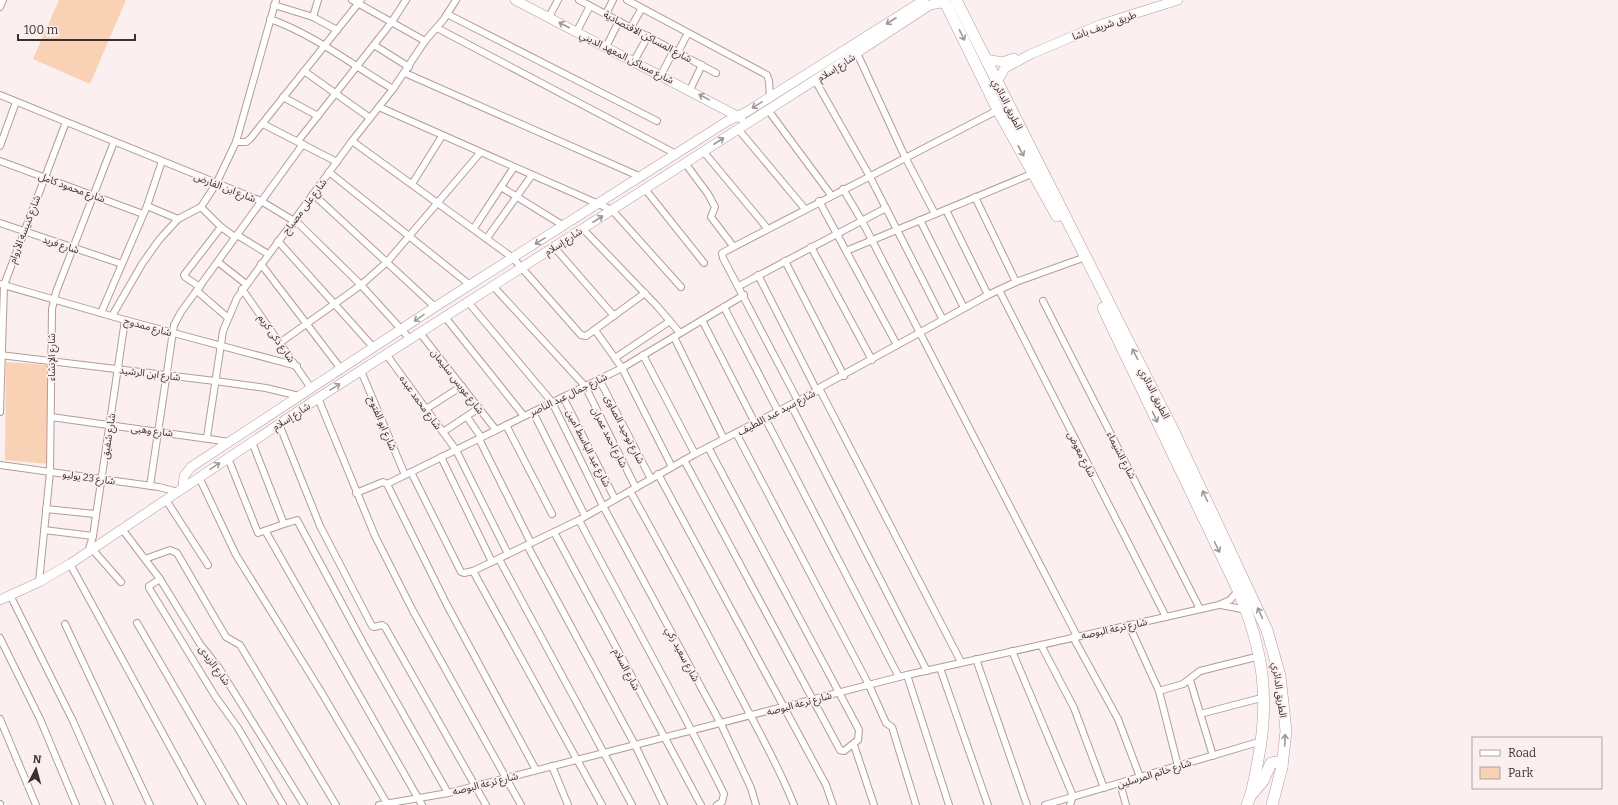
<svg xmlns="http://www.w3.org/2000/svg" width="1618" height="805" font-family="Bitter,'Noto Sans Arabic',serif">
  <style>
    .green { fill: #f9d1b5 }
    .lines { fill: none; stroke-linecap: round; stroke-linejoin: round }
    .street-casing { stroke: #b59b9b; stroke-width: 8 }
    .secondary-casing { stroke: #b59b9b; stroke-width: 10 }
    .highway-casing { stroke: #b59b9b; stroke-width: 12 }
    .street { stroke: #fff; stroke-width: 6 }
    .secondary { stroke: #fff; stroke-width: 9 }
    .highway { stroke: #fff; stroke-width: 11 }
    .oneway { stroke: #9e9898 }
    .labels { text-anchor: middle; stroke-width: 3.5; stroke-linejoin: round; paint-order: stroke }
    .street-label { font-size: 10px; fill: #3c3131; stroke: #fbefef }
  </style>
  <rect width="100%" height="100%" fill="#fbefef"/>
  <!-- green -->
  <g class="green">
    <path d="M59,0h67l-36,84 -57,-25z"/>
    <path d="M6,362l43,3 -1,99 -43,-4z"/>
  </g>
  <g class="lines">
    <defs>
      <g id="street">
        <path d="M352,0l73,41"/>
        <path d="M579,0l137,73"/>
        <path d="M627,0l140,75 2,6 1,16"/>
        <path d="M274,5l39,12 24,13"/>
        <path d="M0,7l3,-7"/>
        <path d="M447,14l210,107"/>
        <path d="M606,14l7,-14"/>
        <path d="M313,17l5,-17"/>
        <path d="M549,17l9,-17"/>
        <path d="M270,19c45,16 82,46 123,70"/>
        <path d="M631,27l11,-19"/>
        <path d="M437,28l239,126"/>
        <path d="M577,31l13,-25"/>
        <path d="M374,45l35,22"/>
        <path d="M606,47l13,-26"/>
        <path d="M678,52l10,-19"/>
        <path d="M857,53l48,104 30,57"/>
        <path d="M634,61l14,-25"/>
        <path d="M304,71l66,47"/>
        <path d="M405,73l236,104"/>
        <path d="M661,75l13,-25"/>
        <path d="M815,80l54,95 74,145"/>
        <path d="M690,90l12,-25"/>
        <path d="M0,95l261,106 38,23 62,61 49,54"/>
        <path d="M283,97l35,19"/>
        <path d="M379,107l233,103 69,77"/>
        <path d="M768,110l63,85"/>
        <path d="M263,124l74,38"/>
        <path d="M738,129l67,80"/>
        <path d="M298,141l93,-118 15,-23"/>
        <path d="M352,141l161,117 68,77 5,1 59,-43"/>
        <path d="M236,142h10l4,-3 111,-139"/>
        <path d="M0,146l16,-44"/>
        <path d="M703,151l64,77"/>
        <path d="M0,161l143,53"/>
        <path d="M685,163l23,31 7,13 -4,10 22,29"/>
        <path d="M329,172l141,113"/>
        <path d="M412,184l30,-48"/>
        <path d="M501,187l63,39"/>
        <path d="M645,189l59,74"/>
        <path d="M843,189l19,32 215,415"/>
        <path d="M313,194l122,113"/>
        <path d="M975,197l41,85"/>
        <path d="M819,201l78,144"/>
        <path d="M147,206l31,13"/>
        <path d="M201,207l20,20 14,10"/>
        <path d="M946,210l42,85"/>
        <path d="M920,220l44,88"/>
        <path d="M0,223l122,41"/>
        <path d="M474,228l40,-61"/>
        <path d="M583,229l74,77 23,27"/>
        <path d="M237,235l31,19"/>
        <path d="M487,238l45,-63"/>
        <path d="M278,241l96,107"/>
        <path d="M554,247l60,69"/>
        <path d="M811,247l61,113"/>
        <path d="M846,251l188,-78"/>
        <path d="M785,261l59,115"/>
        <path d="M218,262l28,22"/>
        <path d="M261,264l80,105"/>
        <path d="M758,275l59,116"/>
        <path d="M0,284l125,36 172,46"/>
        <path d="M493,286l92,100 51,102"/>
        <path d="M739,286l147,-78"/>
        <path d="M200,287l-15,-10 -1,-2 37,-48"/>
        <path d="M242,289l69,99"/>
        <path d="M999,290l167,327"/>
        <path d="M197,291l30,26"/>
        <path d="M1043,301l157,308"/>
        <path d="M468,302l84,100 51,104 118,218 30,64 5,17"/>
        <path d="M724,307l54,104"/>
        <path d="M101,313l46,-107 15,-45"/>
        <path d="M112,316l30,-52 17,-24 19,-21 23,-12 15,-23 20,-42 40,-142"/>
        <path d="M445,317l79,99"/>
        <path d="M702,320l53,103"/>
        <path d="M595,330l27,38 50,99"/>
        <path d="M420,333l76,97"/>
        <path d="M674,337l50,102"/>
        <path d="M281,342l80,-57 26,-23 93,-109"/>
        <path d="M386,354l70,96 52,104"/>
        <path d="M0,355l215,26 51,7 33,8"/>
        <path d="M643,355l52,99"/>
        <path d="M615,358l55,-37"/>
        <path d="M361,371l44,104"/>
        <path d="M599,379l52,100"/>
        <path d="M819,388l142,274"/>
        <path d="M563,397l52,102"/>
        <path d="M318,398l57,138 38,75 108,194"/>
        <path d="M798,401l-75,-143 -1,-5 276,-143"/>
        <path d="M791,405l136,266"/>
        <path d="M426,409l36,-23"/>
        <path d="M0,412l4,-127 62,-163"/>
        <path d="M533,412l52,104"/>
        <path d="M51,417l179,25"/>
        <path d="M467,417l14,20"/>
        <path d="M765,418l134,259"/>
        <path d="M279,424l41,102 52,100 2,1 8,-2 3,2 101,178"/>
        <path d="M506,425l46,89"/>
        <path d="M443,432l36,-24"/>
        <path d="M736,433l133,252 17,38 6,4 24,78"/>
        <path d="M207,437l16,-106 14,-33 115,-157 41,-52 32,-48 19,-22 12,-19"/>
        <path d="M479,439l52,104"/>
        <path d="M441,457l51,105"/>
        <path d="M228,458l30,75 26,-9 -32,-82"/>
        <path d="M684,460l156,290 4,1 14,-11 1,-10 -151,-283"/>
        <path d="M0,465l159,22 19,5"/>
        <path d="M411,472l50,100 3,1 9,-2 106,-51 116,-66 122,-63 2,-3 169,-93 28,-13 64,-23"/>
        <path d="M658,474l168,311 7,20"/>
        <path d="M199,477l37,78 84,135 68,115"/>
        <path d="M387,484l235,-116 122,-73"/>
        <path d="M150,486l24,-161 7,-13 122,-168"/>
        <path d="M630,491c36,64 71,129 105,195 20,39 43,78 59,119"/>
        <path d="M356,493l27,-11 4,2 60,121 89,165"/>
        <path d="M166,500l42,65"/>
        <path d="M46,509l49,5"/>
        <path d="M579,520c48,92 99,181 145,274l-2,8 -5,3"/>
        <path d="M284,524l13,-4 66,123 85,150"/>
        <path d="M122,529l38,50 40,65 19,24 85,137"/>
        <path d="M44,530l49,6"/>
        <path d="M266,532l156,273"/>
        <path d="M554,532l147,273"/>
        <path d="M527,545l108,200 29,60"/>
        <path d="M92,549l29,33"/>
        <path d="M88,552l5,-16 32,-216"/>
        <path d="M145,559l25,-9 7,3 49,84 14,8 96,160"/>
        <path d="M499,559l133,246"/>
        <path d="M70,564l132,241"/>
        <path d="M473,571l129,234"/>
        <path d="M160,579l-11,7v2l66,108 23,32 45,77"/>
        <path d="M39,582l11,-110 2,-163 4,-17 58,-150"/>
        <path d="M10,595l63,126 37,84"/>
        <path d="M1221,605l26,5"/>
        <path d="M137,623l106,182"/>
        <path d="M65,624l85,181"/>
        <path d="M1129,625l30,66 19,75"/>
        <path d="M1073,637l45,82 22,58"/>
        <path d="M0,638l40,81 36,86"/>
        <path d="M1041,645l33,63 30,80"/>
        <path d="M1012,651l61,145 -3,9"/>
        <path d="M976,659l51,146"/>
        <path d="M940,668l48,137"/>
        <path d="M907,675l42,130"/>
        <path d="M1190,680l23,76"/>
        <path d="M1159,691l24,-7 17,-13 60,-15"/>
        <path d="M1200,714l65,-17"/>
        <path d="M0,719l36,86"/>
        <path d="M854,745l20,60"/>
        <path d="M552,766l16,39"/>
        <path d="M1120,783l6,22"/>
        <path d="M0,804v1"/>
        <path d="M379,805l69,-12 459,-118 312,-70 11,-5 8,-9"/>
        <path d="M1045,805l217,-64"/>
      </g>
      <g id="secondary">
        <path d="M515,0l226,118"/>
        <path d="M986,59l16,3 12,-4"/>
        <path d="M997,82l8,-14 26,-14 71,-30 76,-24"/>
        <path d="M183,488l1,-12 7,-9 244,-160 291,-185 22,-11 176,-111"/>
        <path d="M0,600l39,-18 31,-18 248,-166 497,-318 115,-75 10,-2 7,2"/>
      </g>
      <g id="highway">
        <path d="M944,0l54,110 59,106"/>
        <path d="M956,0l219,434 92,196 13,46 6,55 -4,36 -10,38"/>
        <path d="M1103,308l135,282c25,59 32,108 20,170 -3,16 -5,31 -11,45"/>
        <path d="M1252,794l11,-13 8,-18 7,-1 4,5"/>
      </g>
    </defs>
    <!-- street casing -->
    <use href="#street" class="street-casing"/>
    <!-- secondary casing -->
    <use href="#secondary" class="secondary-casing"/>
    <!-- highway casing -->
    <use href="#highway" class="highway-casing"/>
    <!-- street -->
    <use href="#street" class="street"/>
    <!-- secondary -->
    <use href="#secondary" class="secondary"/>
    <!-- highway -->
    <use href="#highway" class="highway"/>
  </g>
  <!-- one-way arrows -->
  <defs><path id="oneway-shaft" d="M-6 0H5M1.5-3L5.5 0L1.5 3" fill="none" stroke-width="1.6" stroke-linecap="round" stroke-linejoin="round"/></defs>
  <g class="oneway">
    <use href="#oneway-shaft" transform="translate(891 21) rotate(147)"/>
    <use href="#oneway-shaft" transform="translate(564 25) rotate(-153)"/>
    <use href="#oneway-shaft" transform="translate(962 35) rotate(64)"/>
    <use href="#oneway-shaft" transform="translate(704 97) rotate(-152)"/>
    <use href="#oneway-shaft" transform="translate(757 105) rotate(148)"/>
    <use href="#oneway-shaft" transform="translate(719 141) rotate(-33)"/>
    <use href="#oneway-shaft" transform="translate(1021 151) rotate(61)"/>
    <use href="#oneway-shaft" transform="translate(598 219) rotate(-33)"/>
    <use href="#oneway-shaft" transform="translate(540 241) rotate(148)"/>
    <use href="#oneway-shaft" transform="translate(419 318) rotate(146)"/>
    <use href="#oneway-shaft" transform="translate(1135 354) rotate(-117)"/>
    <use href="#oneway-shaft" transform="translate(335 387) rotate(-32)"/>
    <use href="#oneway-shaft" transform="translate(1155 417) rotate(65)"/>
    <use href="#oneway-shaft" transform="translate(215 466) rotate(-34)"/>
    <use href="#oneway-shaft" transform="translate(1205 496) rotate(-116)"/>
    <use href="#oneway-shaft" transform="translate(1217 547) rotate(64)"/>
    <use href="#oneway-shaft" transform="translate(1260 613) rotate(-114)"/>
    <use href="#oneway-shaft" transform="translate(1285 740) rotate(-88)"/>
  </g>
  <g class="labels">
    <!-- street labels -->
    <g class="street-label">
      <text transform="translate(1104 25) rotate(-20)" y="4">طريق شريف باشا</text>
      <text transform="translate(648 36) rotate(28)" y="4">شارع المساكن الاقتصادية</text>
      <text transform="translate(627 57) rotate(27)" y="4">شارع مساكن المعهد الديني</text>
      <text transform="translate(836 67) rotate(-33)" y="4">شارع إسلام</text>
      <text transform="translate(1008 104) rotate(63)" y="4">الطريق الدائري</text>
      <text transform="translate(72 187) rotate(20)" y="4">شارع محمود كامل</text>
      <text transform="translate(225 187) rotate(21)" y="4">شارع ابن الفارض</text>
      <text transform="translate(304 206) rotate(-53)" y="4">شارع على مصباح</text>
      <text transform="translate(24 229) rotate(-69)" y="4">شارع كنيسه الأروام</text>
      <text transform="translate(563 241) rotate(-33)" y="4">شارع إسلام</text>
      <text transform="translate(61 244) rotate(18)" y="4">شارع فريد</text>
      <text transform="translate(148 326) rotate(15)" y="4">شارع ممدوح</text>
      <text transform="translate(277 338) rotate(55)" y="4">شارع ذكى كريم</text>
      <text transform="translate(51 357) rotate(-90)" y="4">شارع الإنشاء</text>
      <text transform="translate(150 373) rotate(7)" y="4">شارع ابن الرشيد</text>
      <text transform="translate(458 381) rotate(52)" y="4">شارع عويس سليمان</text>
      <text transform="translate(1155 393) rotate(63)" y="4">الطريق الدائري</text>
      <text transform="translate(568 394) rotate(-26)" y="4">شارع جمال عبد الناصر</text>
      <text transform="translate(421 402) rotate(54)" y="4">شارع محمد عبده</text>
      <text transform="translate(776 412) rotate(-28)" y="4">شارع سيد عبد اللطيف</text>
      <text transform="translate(291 416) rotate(-33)" y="4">شارع إسلام</text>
      <text transform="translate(383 423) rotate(67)" y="4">شارع ابو الفتوح</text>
      <text transform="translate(625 429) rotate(63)" y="4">شارع توحيد الصاوى</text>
      <text transform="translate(152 430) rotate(7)" y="4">شارع وهبى</text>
      <text transform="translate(108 436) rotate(-81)" y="4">شارع شفيق</text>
      <text transform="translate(610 437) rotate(63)" y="4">شارع احمد عمران</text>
      <text transform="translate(589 448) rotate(63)" y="4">شارع عبد الباسط امين</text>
      <text transform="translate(1082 454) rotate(63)" y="4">شارع معوض</text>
      <text transform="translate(1122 455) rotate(63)" y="4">شارع الشيماء</text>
      <text transform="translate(89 477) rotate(8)" y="4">شارع 23 يوليو</text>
      <text transform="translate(1114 628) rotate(-12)" y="4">شارع ترعة البوصه</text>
      <text transform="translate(683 654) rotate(62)" y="4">شارع سعيد زكي</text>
      <text transform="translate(215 665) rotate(54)" y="4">شارع الزيدى</text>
      <text transform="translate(627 669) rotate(62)" y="4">شارع السلام</text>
      <text transform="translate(1280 690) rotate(82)" y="4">الطريق الدائري</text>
      <text transform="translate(799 703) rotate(-15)" y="4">شارع ترعة البوصه</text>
      <text transform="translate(1154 773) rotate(-17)" y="4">شارع خاتم المرسلين</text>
      <text transform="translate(485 783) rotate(-14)" y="4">شارع ترعة البوصه</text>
    </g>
  </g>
  <!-- legend -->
  <rect x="1472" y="737" width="130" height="52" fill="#fbefef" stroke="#afa3a3"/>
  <rect x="1480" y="750" width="20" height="6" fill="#ffffff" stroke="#afa3a3"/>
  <text x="1508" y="757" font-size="12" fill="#3c3131">Road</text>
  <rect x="1480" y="767" width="20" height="12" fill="#f9d1b5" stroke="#afa3a3"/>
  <text x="1508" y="777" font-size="12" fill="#3c3131">Park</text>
  <!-- north arrow -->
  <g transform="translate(36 769) rotate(6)" stroke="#fbefef" stroke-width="3" paint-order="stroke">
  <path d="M0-3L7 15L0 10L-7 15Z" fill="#3c3131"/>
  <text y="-6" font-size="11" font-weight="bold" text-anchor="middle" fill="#3c3131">N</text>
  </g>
  <!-- scale -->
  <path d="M18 34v6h117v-6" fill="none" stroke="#3c3131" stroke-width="2"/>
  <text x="24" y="34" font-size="12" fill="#3c3131" stroke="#fbefef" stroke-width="3" paint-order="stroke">100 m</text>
</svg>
